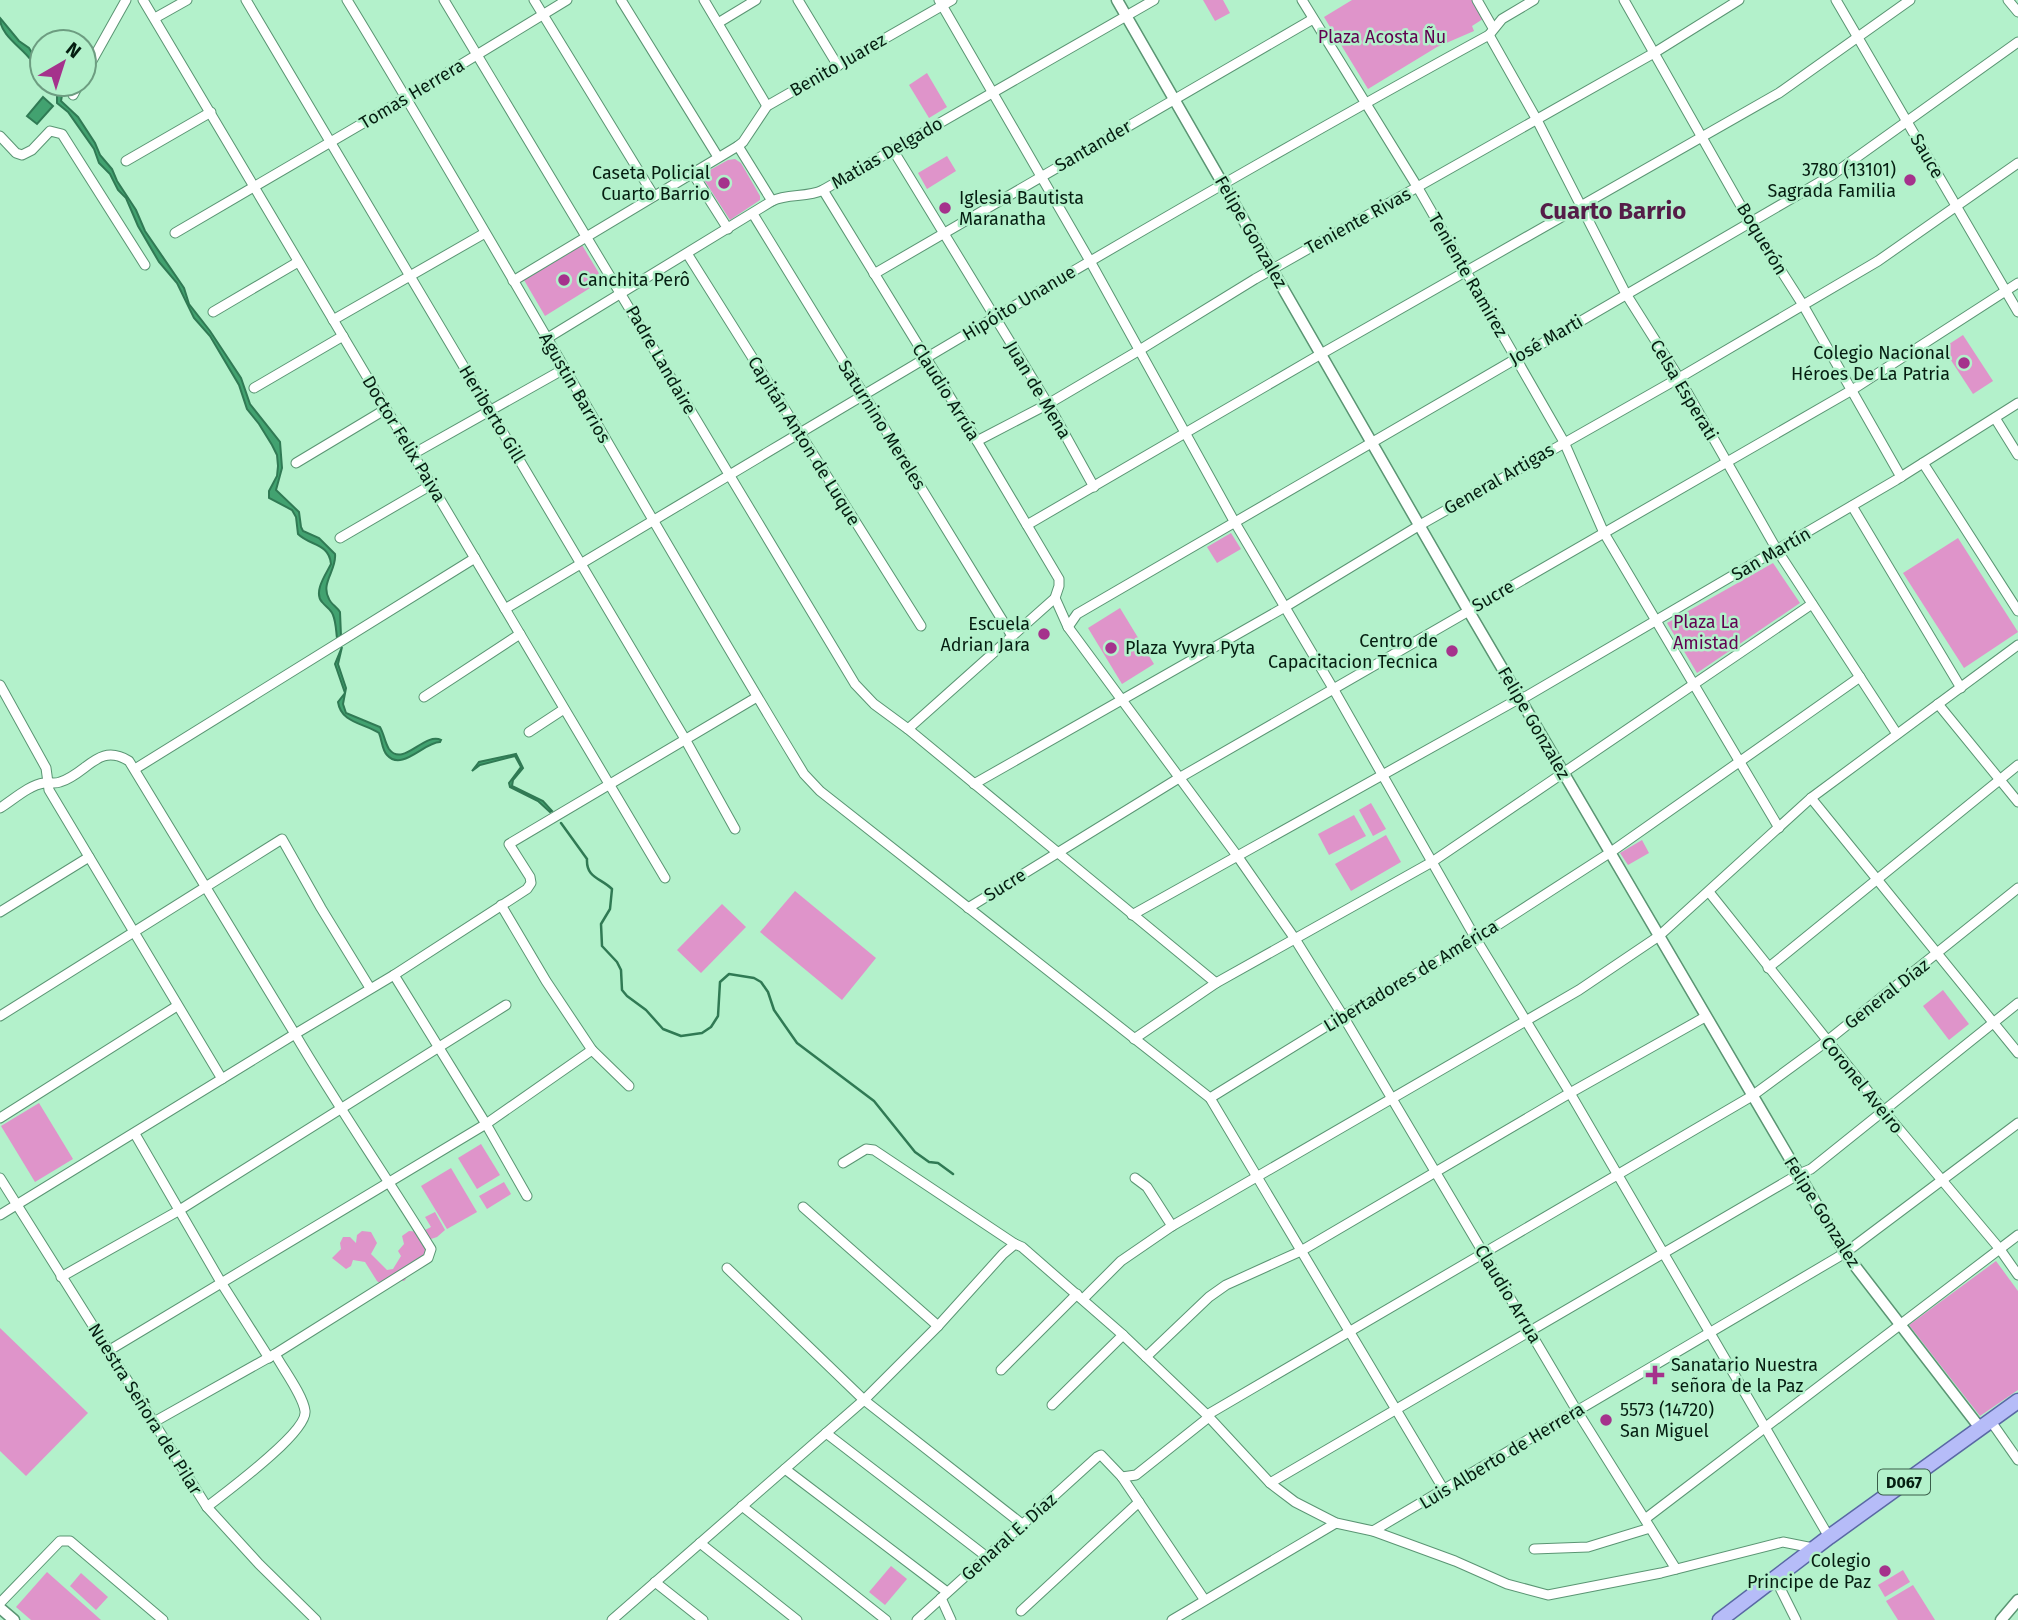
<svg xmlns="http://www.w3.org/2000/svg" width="2018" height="1620" font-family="'Fira Sans',sans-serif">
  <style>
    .green { fill: #df94ca }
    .water { fill: #42a270; stroke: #307a54; stroke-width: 2 }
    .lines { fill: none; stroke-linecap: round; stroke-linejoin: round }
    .stream { stroke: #307a54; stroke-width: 2.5 }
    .minor-casing { stroke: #5a9573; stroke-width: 11 }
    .tertiary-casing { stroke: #5a9573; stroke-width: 13 }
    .primary-casing { stroke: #5968a4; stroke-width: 17 }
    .minor { stroke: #fff; stroke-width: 9 }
    .tertiary { stroke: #fff; stroke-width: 10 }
    .primary { stroke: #b6bcf8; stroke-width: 14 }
    .poi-dot { fill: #a5328c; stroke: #b3f1cb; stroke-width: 2.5 }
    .labels { text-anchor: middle; stroke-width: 5; stroke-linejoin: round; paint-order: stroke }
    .shield { fill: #b3f1cb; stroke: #395d49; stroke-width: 2 }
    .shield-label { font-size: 16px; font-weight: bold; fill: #051e11 }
    .park-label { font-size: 18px; fill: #610050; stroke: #b3f1cb }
    .street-label { font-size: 18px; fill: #051e11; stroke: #b3f1cb }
    .poi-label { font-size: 18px; fill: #051e11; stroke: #b3f1cb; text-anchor: end }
    .district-label { font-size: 24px; font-weight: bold; fill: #551d48; stroke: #b3f1cb }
  </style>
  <rect width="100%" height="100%" fill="#b3f1cb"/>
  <!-- green -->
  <g class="green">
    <path d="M1203,0h20l7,13 -15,8z"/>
    <path d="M1352,0h123l11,17 -14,9 2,5 -37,16 -69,42 -44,-72z"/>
    <path d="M927,73l20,34 -18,11 -20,-33z"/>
    <path d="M947,156l9,15 -29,18 -9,-16z"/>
    <path d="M735,159l6,4 19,33v4l-30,20 -29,-45 27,-15z"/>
    <path d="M582,245l21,35 -58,36 -21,-36z"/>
    <path d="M1963,335l30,46 -20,13 -30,-46z"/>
    <path d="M1231,533l10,16 -24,14 -10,-16z"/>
    <path d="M1958,538l60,94 -54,36 -61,-95z"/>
    <path d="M1773,563l27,40 -103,70 -30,-50z"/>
    <path d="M1120,608l34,56 -32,20 -34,-56z"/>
    <path d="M1371,803l15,26 -13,7 -14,-26z"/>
    <path d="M1354,815l12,21 -37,19 -11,-21z"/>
    <path d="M1386,835l15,27 -50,29 -16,-27z"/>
    <path d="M1642,840l7,13 -21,12 -8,-12z"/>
    <path d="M795,891l81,67 -34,42 -82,-68z"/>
    <path d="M722,904l24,23 -45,46 -24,-23z"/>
    <path d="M1943,990l26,34 -20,16 -26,-34z"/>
    <path d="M39,1103l34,56 -38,23 -34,-56z"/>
    <path d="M481,1144l19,31 -23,14 -19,-31z"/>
    <path d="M451,1168l26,44 -30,17 -26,-43z"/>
    <path d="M504,1182l7,12 -24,15 -8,-13z"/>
    <path d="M435,1212l10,18 -8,7 -9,3 1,9 -4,8h-5l-3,5 -14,12 3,5 -2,2 -5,-1 -12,9 -10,-8 -12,-19 -12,-2 -2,6 -5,3 -14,-11 9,-9 -1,-6 3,-6h7l6,6 1,-8 5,-4 9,1 6,11 -6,11 16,16 6,-1 8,-13 -3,-5 6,-7 -2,-8 7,-5 12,1 10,-5 -6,-10z"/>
    <path d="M1996,1261l22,30v99l-38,26 -71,-91z"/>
    <path d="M0,1328l88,85 -62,63 -26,-25z"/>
    <path d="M891,1566l16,13 -22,26 -16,-13z"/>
    <path d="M1903,1570l7,12 -25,15 -7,-12z"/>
    <path d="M47,1572l54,48h-70l-15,-13z"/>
    <path d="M81,1573l27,24 -12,13 -26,-24z"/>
    <path d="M1913,1585l22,35h-37l-12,-19z"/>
  </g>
  <!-- water -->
  <g class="water">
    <path d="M0,18l19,23 10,7 9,15 4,3v6c-6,-4 -7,-8 -12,-13 -9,-12 -30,-24 -30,-41z"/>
    <path d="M57,84h7l-3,17 17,16 17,26 5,12 12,14 5,12 19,29 9,21 39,57 5,16 21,27 31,47 9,26 30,38 2,26 -6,22 23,22 2,15 2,4 16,7 16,16c2,16 -15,29 -6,45 2,5 8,8 11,13l1,24 -4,2c-1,-7 -1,-16 -4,-23 -2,-6 -7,-8 -11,-13 -9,-10 4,-28 9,-38 -2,-21 -21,-18 -33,-30l-2,-17 -4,-7 -23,-12v-7l8,-15 1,-10 -1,-11 -5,-10 -13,-21 -12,-15 -8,-24 -29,-49 -16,-18 -17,-35 -18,-21 -21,-36 -12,-28 -8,-8 -8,-16 -11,-11 -5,-14 -26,-37 -11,-9z"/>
    <path d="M43,97l10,9 -16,18 -10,-8z"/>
    <path d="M342,647l-4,17 8,24 -3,16 3,9 34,14c4,7 5,16 9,22 14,19 35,-17 52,-9l-1,2c-16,0 -38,30 -53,13 -5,-5 -5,-15 -8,-22 -15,-10 -38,-10 -41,-31l7,-9 -10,-29z"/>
    <path d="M516,754l7,14 -10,12 -1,6 31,15 9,10 -2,1 -12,-11 -28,-14 -1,-4 12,-16 -6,-11 -35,9 -8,6 7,-9z"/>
  </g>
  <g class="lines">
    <!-- stream -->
    <path class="stream" d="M561,823l26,36c-1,19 14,19 25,30l-2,20 -9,15 1,22 15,16 4,8 1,20 5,6 19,14 17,19 18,7 21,-3 9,-6 7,-11 2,-34 9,-8 25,4 7,4 7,10 6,18 23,33 77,58 41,51 14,10 9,1 15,11"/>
    <defs>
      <g id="minor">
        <path d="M143,0l522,878"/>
        <path d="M246,0l439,739 50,90"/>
        <path d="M347,0c156,256 301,518 457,774l16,17 390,307 234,392"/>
        <path d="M444,0l411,684 19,20 34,25 308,254"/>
        <path d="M534,0l120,196"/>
        <path d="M621,0l97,157"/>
        <path d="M704,0l63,106"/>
        <path d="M798,0l40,66"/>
        <path d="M939,0l151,261 144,260 100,169 142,249 94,154 259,444"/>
        <path d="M1302,0l116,188 146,254 40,91 175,295"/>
        <path d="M1477,0l16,28"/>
        <path d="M1624,0l126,222 53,83 98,172"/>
        <path d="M1836,0l182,312"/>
        <path d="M2008,0l10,12"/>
        <path d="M155,18l32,-18"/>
        <path d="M718,23l38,-23"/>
        <path d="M1489,35l48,85 89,174 53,84 98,172 120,184"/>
        <path d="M84,75l42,-75"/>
        <path d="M73,95l6,-11"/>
        <path d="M0,136l16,17 6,2 10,-5 18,-19 12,3 83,131"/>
        <path d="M738,146l34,55"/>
        <path d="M893,150l155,254 46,83"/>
        <path d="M126,161l85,-49"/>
        <path d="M692,172l36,57"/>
        <path d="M823,190l154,251 82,138v7l-4,12 -147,131"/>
        <path d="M753,214l259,422"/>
        <path d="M175,233l231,-135 161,-98"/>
        <path d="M688,255l233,371"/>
        <path d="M874,274l439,-255"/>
        <path d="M513,281l225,-135 5,-4 24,-36 185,-106"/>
        <path d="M213,312l85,-50"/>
        <path d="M333,320l152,-87"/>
        <path d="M546,339l226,-138c16,-8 35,-3 51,-11l331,-190"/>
        <path d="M254,388l89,-52"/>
        <path d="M1995,418l23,37"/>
        <path d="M977,441l71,-37 90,-53 117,-72 399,-226 85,-53"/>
        <path d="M413,454l151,-85"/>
        <path d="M296,463l90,-54"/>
        <path d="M1923,463l95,148"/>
        <path d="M1852,506l109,182"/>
        <path d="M1027,525l294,-171 458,-261 131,-93"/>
        <path d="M340,538l91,-53"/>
        <path d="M1055,598l13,29 170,230 57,82 48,77 234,395 99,158"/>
        <path d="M505,609c326,-194 651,-392 984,-574l13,-16 32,-19"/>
        <path d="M1068,627l9,-13 755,-439 186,-133"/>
        <path d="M0,685l46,83 3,22 173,289"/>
        <path d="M424,697l96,-63"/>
        <path d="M1938,704l80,98"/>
        <path d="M529,732l35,-23"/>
        <path d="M135,769l340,-211"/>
        <path d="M974,784l311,-177 135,-82 259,-147 199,-117 140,-98"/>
        <path d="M1811,798l207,255"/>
        <path d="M0,808c13,-8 29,-23 44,-25 5,-1 11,1 16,-1 27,-8 38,-40 69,-21l166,273 99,-59 133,-86 4,-6 -1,-6 -21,-33 248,-147"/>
        <path d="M1709,892l174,218 116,138 19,27"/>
        <path d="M501,905l45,76 46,69 37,36"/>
        <path d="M968,908l211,-130 673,-388 166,-107"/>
        <path d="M0,912l89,-55"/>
        <path d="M1132,915l381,-213 14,-6 369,-216 122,-77"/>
        <path d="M1768,968l250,-203"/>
        <path d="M394,975l92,149 41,72"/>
        <path d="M0,1016l282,-177 39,69 49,80"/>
        <path d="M1134,1039l82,-56 216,-121 380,-258"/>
        <path d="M1210,1098l133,-82 133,-77 135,-87 249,-175"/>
        <path d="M0,1118l177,-112"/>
        <path d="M135,1134l87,150 47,74"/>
        <path d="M843,1163l23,-14 8,1 141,94 7,3 101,88 84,80 63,68 25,19 41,21 37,8 82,30 52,23 41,11 113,-22 122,-31 30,6"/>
        <path d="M0,1178l207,329 52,57 57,56"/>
        <path d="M1135,1178l12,9 25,39"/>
        <path d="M803,1207l135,119"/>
        <path d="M0,1215l295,-181c43,73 91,142 136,215l-3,9 -153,96 -121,68"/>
        <path d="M727,1268l137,132 158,124"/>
        <path d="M61,1277l117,-66 328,-206"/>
        <path d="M1083,1299l38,-38 51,-35 407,-236 80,-54 152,-138 207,-153"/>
        <path d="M108,1351l378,-227 106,-74"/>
        <path d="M1146,1357l63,-60 17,-12 75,-34 269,-158 135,-76"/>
        <path d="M1001,1370l76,-76"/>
        <path d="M1052,1405l71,-70"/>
        <path d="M1207,1415l545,-319 75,-55 191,-153"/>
        <path d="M1990,1420l28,40"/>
        <path d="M826,1433l161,124"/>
        <path d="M785,1469l162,123"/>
        <path d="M1122,1477l14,-2 73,-58"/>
        <path d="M1270,1483l529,-309 12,-5 207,-166"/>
        <path d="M742,1506l144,114"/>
        <path d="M207,1507c19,-15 101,-75 98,-96 -2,-16 -22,-42 -30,-57"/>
        <path d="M1645,1519l373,-284"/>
        <path d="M1373,1531l472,-278 173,-130"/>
        <path d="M700,1543l97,77"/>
        <path d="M1534,1549l54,-2 62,-19"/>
        <path d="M1775,1578l21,42"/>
        <path d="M655,1582l48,38"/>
        <path d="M941,1598l10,22"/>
        <path d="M0,1603l60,-62h10l93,79"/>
        <path d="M1021,1611l118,-109"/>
        <path d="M612,1620l252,-220 74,-74 65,-72 12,-10"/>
        <path d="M917,1620l180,-163 4,-2 21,22 82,122"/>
        <path d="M1172,1620l164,-97"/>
      </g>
      <g id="tertiary">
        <path d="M1117,0l351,610 377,643 135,175"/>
        <path d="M0,1608l14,12"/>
        <path d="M2001,1620l17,-20"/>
      </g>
      <path id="primary" d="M1720,1620l109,-83 189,-136"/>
    </defs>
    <!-- minor casing -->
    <use href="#minor" class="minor-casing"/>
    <!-- tertiary casing -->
    <use href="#tertiary" class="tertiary-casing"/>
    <!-- primary casing -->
    <use href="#primary" class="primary-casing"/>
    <!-- minor -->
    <use href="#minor" class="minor"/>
    <!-- tertiary -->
    <use href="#tertiary" class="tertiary"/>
    <!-- primary -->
    <use href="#primary" class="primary"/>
  </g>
  <!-- markers -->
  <g class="poi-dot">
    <circle cx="1910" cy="180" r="7"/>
    <circle cx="724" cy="183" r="7"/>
    <circle cx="945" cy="208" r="7"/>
    <circle cx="564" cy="280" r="7"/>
    <circle cx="1964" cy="363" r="7"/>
    <circle cx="1044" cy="634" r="7"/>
    <circle cx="1111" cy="648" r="7"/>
    <circle cx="1452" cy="651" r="7"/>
    <path d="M1651.5 1364.5h7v7h7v7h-7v7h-7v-7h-7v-7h7z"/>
    <circle cx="1606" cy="1420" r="7"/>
    <circle cx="1885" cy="1571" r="7"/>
  </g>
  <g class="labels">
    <!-- shield labels -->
    <rect class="shield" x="1878" y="1469.5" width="52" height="25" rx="5"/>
    <g class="shield-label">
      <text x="1904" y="1488">D067</text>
    </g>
    <!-- park labels -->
    <g class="park-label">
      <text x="1382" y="43">Plaza Acosta Ñu</text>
      <text x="1706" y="628">Plaza La<tspan x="1706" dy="21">Amistad</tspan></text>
    </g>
    <!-- street labels -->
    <g class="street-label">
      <text transform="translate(838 65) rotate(-30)" y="6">Benito Juarez</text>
      <text transform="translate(412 94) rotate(-31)" y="6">Tomas Herrera</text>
      <text transform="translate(1093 146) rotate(-30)" y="6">Santander</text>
      <text transform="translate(887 153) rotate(-30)" y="6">Matias Delgado</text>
      <text transform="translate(1927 156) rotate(60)" y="6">Sauce</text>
      <text transform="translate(1358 221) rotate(-29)" y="6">Teniente Rivas</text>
      <text transform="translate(1251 232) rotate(60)" y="6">Felipe Gonzalez</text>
      <text transform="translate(1762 239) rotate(59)" y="6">Boquerón</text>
      <text transform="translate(1468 275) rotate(60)" y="6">Teniente Ramirez</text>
      <text transform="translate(1019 303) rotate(-31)" y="6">Hipóito Unanue</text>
      <text transform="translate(1546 340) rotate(-30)" y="6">José Marti</text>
      <text transform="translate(661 360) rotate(60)" y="6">Padre Landaire</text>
      <text transform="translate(575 388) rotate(60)" y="6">Agustin Barrios</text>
      <text transform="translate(1038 390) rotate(59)" y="6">Juan de Mena</text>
      <text transform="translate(1684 390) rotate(59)" y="6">Celsa Esperati</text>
      <text transform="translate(946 392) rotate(58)" y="6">Claudio Arrúa</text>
      <text transform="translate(492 414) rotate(59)" y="6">Heriberto Gill</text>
      <text transform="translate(882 425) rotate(58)" y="6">Saturnino Mereles</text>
      <text transform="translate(404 439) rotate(59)" y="6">Doctor Felix Paiva</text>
      <text transform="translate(804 441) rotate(58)" y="6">Capitán Anton de Luque</text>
      <text transform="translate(1499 479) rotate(-30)" y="6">General Artigas</text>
      <text transform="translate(1771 554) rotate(-30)" y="6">San Martín</text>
      <text transform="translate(1493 596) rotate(-30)" y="6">Sucre</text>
      <text transform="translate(1534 723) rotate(60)" y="6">Felipe Gonzalez</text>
      <text transform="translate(1005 885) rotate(-32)" y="6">Sucre</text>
      <text transform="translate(1411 976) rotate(-31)" y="6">Libertadores de América</text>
      <text transform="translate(1887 994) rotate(-38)" y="6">General Díaz</text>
      <text transform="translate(1862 1085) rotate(51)" y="6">Coronel Aveiro</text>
      <text transform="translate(1822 1212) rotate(58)" y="6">Felipe Gonzalez</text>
      <text transform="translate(1508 1294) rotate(59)" y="6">Claudio Arrua</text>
      <text transform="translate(145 1409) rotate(58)" y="6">Nuestra Señora del Pilar</text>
      <text transform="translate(1502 1456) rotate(-31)" y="6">Luis Alberto de Herrera</text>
      <text transform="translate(1009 1537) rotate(-42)" y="6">Genaral E. Díaz</text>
    </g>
    <!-- poi labels -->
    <g class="poi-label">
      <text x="1896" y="176">3780 (13101)<tspan x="1896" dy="21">Sagrada Familia</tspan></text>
      <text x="710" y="179">Caseta Policial<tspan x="710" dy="21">Cuarto Barrio</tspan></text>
      <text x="959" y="204" text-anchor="start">Iglesia Bautista<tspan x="959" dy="21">Maranatha</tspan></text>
      <text x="578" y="286" text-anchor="start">Canchita Perô</text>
      <text x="1950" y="359">Colegio Nacional<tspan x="1950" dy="21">Héroes De La Patria</tspan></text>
      <text x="1030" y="630">Escuela<tspan x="1030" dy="21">Adrian Jara</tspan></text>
      <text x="1438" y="647">Centro de<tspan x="1438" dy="21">Capacitacion Tecnica</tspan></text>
      <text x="1125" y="654" text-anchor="start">Plaza Yvyra Pyta</text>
      <text x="1671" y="1371" text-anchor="start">Sanatario Nuestra<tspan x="1671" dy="21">señora de la Paz</tspan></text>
      <text x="1620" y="1416" text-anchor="start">5573 (14720)<tspan x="1620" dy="21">San Miguel</tspan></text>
      <text x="1871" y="1567">Colegio<tspan x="1871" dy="21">Principe de Paz</tspan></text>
    </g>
    <!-- district labels -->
    <g class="district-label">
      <text x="1613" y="219">Cuarto Barrio</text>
    </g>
  </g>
  <!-- north arrow -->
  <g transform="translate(63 63) rotate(39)"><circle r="33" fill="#b3f1cb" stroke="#6d9d81" stroke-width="2"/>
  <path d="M0-5L12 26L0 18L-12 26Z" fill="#a5328c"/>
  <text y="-10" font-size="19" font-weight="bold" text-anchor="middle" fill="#051e11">N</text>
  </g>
</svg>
